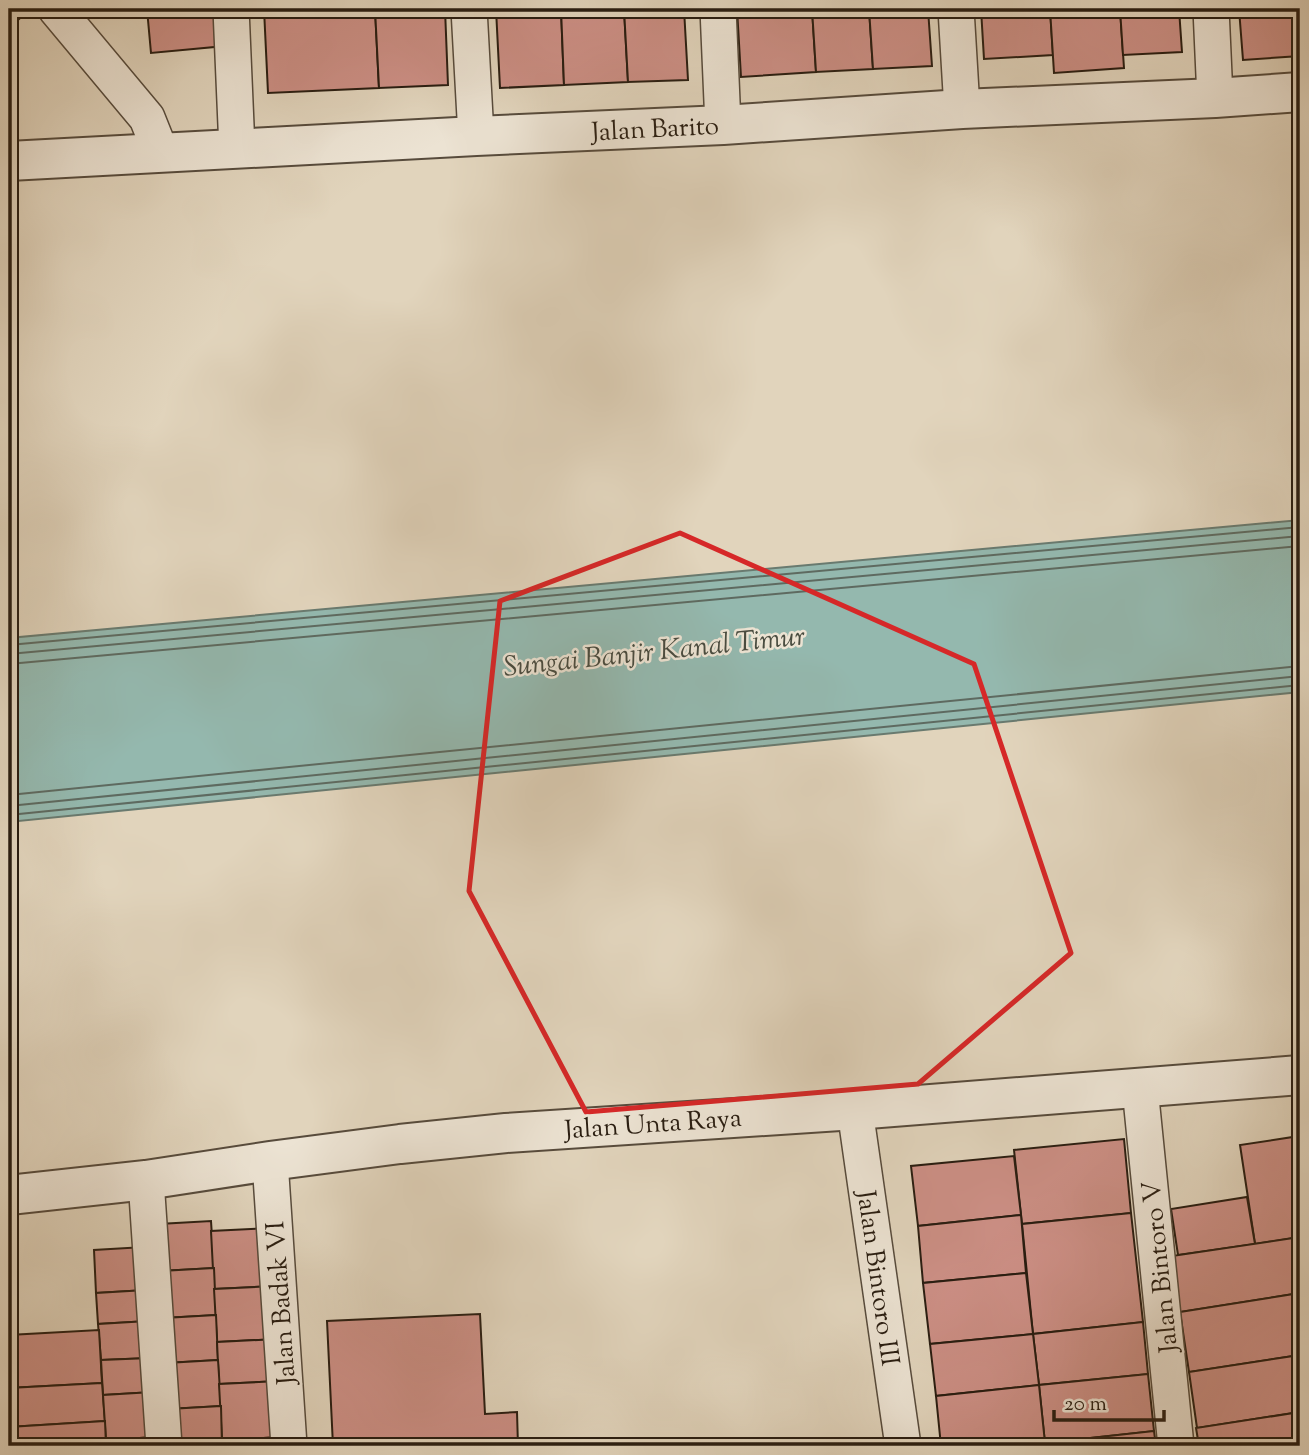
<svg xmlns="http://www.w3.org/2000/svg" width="1309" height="1455" font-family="'Sorts Mill Goudy',serif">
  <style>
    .water { fill: #94b8ae; stroke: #697a6f; stroke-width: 2 }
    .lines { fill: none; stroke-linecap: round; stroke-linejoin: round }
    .shore { stroke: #5e6a60; stroke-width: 2 }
    .building { fill: #cc8f85; stroke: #291d11; stroke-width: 2 }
    .minor-casing { stroke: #574b3c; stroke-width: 38 }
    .tertiary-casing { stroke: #574b3c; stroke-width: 42 }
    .minor { stroke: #ece3d3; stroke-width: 35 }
    .tertiary { stroke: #ece3d3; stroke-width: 38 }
    .marked { fill: none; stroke: #d62828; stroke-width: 5; stroke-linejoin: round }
    .labels { text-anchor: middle; stroke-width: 5; stroke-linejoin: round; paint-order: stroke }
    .street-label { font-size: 26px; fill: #291d11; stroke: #ece3d3 }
    .water-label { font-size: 28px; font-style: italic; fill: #494c40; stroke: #ece3d3 }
  </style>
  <rect width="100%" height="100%" fill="#e1d4bc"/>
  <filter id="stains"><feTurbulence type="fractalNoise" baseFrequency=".00286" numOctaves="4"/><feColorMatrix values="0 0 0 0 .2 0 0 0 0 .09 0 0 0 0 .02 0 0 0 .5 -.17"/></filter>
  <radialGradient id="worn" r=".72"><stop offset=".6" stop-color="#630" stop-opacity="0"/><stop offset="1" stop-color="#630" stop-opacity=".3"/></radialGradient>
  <!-- water -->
  <path class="water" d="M1300,520v172l-1291,130v-184z"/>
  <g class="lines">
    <!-- shore -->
    <g class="shore">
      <path d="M9,645l1291,-118"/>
      <path d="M9,654l1291,-118"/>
      <path d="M9,664l1291,-118"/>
      <path d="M9,795l1291,-129"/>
      <path d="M9,806l1291,-130"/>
      <path d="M9,815l1291,-130"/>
    </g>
  </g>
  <!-- building -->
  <g class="building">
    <path d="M9,9h2l8,10 -10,8z"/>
    <path d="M147,9h74l4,37 -74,7z"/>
    <path d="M264,9h111l4,79 -111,5z"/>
    <path d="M375,9h70l3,76 -69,3z"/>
    <path d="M496,9h65l3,76 -64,3z"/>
    <path d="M561,9h63l4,73 -64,3z"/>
    <path d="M624,9h60l4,71 -60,2z"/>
    <path d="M737,9h75l4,63 -75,5z"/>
    <path d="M812,9h57l4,60 -57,3z"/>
    <path d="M869,9h59l4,57 -59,3z"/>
    <path d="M981,9h69l3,46 -69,4z"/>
    <path d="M1050,9h70l4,59 -70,5z"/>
    <path d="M1120,9h59l3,43 -59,3z"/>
    <path d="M1239,9h61v47l-57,4z"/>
    <path d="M1293,1137l7,46v54l-45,7 -15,-99z"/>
    <path d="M1124,1139l7,74 -109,11 -8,-74z"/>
    <path d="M1014,1156l7,59 -103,11 -7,-60z"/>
    <path d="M1247,1197l8,47 -77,11 -7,-46z"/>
    <path d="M1131,1213l12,109 -110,12 -11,-110z"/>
    <path d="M1021,1215l5,58 -103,10 -5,-57z"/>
    <path d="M211,1221l3,47 -53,3 -2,-47z"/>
    <path d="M271,1228l3,58 -60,3 -3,-58z"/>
    <path d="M1300,1237v56l-120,19 -8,-56z"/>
    <path d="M144,1247l2,43 -50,3 -2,-43z"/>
    <path d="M214,1268l2,47 -52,3 -3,-47z"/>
    <path d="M1026,1273l7,61 -103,10 -7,-61z"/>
    <path d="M274,1286l3,53 -60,3 -3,-53z"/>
    <path d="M146,1290l2,31 -50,3 -2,-31z"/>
    <path d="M1300,1293v62l-111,17 -9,-60z"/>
    <path d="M480,1314l5,100 32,-2 1,34h-185l-6,-125z"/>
    <path d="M216,1315l2,45 -52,3 -2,-45z"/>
    <path d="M148,1321l2,37 -49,2 -3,-36z"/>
    <path d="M1143,1322l5,52 -109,11 -6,-51z"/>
    <path d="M99,1330l3,53 -93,5v-53z"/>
    <path d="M1033,1334l6,51 -103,11 -6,-52z"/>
    <path d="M277,1339l2,42 -60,3 -2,-42z"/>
    <path d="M1300,1355v57l-103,16 -8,-56z"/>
    <path d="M150,1358l3,34 -50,3 -2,-35z"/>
    <path d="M218,1360l3,46 -52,3 -3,-46z"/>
    <path d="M1148,1374l6,57 -109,12 -6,-58z"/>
    <path d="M279,1381l3,56 -60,3 -3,-56z"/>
    <path d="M102,1383l3,38 -96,6v-39z"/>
    <path d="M1039,1385l6,58 -35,3h-69l-5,-50z"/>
    <path d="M153,1392l3,45 -50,3 -3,-45z"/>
    <path d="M221,1406l1,40h-52l-1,-37z"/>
    <path d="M1300,1412v34h-101l-3,-18z"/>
    <path d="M105,1421l1,25h-97v-19z"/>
    <path d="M1154,1431l2,15h-111v-3z"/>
    <path d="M156,1437v9h-50v-6z"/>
    <path d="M282,1437l1,9h-61v-6z"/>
  </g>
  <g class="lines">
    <defs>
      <g id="minor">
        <path d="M56,9l91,109 14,35"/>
        <path d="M231,9l6,140"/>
        <path d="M469,9l7,127"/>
        <path d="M718,9l5,116"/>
        <path d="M956,9l6,100"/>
        <path d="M1211,9l4,89"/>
        <path d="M1140,1088l36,358"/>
        <path d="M855,1110l48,336"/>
        <path d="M270,1161l19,285"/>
        <path d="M146,1180l18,266"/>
      </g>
      <g id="tertiary">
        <path d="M9,161l467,-25 247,-11 239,-16 253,-11 85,-6"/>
        <path d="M9,1195l137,-15 124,-19 130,-17 106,-11 349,-23 445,-35"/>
      </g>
    </defs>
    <!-- minor casing -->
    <use href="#minor" class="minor-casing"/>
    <!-- tertiary casing -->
    <use href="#tertiary" class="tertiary-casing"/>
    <!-- minor -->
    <use href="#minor" class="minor"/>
    <!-- tertiary -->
    <use href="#tertiary" class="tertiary"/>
  </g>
  <!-- marked area -->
  <path class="marked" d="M680,533l294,131 97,289 -153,131 -332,28 -117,-221 31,-290z"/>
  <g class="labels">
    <!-- street labels -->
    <g class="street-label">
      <text transform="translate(655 128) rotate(-3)" y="9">Jalan Barito</text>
      <text transform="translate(653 1123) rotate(-4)" y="9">Jalan Unta Raya</text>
      <text transform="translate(1159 1267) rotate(-96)" y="9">Jalan Bintoro V</text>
      <text transform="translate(879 1278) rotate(82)" y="9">Jalan Bintoro III</text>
      <text transform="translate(280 1303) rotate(-94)" y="9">Jalan Badak VI</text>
    </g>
    <!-- water labels -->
    <g class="water-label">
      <text transform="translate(654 650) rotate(-6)" y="10">Sungai Banjir Kanal Timur</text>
    </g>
  </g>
  <!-- margin -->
  <rect width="1309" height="1455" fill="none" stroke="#e1d4bc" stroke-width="35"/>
  <rect x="10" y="10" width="1288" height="1434" fill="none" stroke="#291d11" stroke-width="3.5"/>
  <rect x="18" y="18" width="1274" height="1420" fill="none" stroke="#291d11" stroke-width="2"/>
  <!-- scale -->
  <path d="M1054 1410v10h110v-10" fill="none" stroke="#291d11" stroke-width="3.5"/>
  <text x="1064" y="1410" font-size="21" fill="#291d11" stroke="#ece3d3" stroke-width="5" paint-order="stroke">20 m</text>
  <rect width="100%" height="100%" filter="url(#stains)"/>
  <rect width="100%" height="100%" fill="url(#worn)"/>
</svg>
